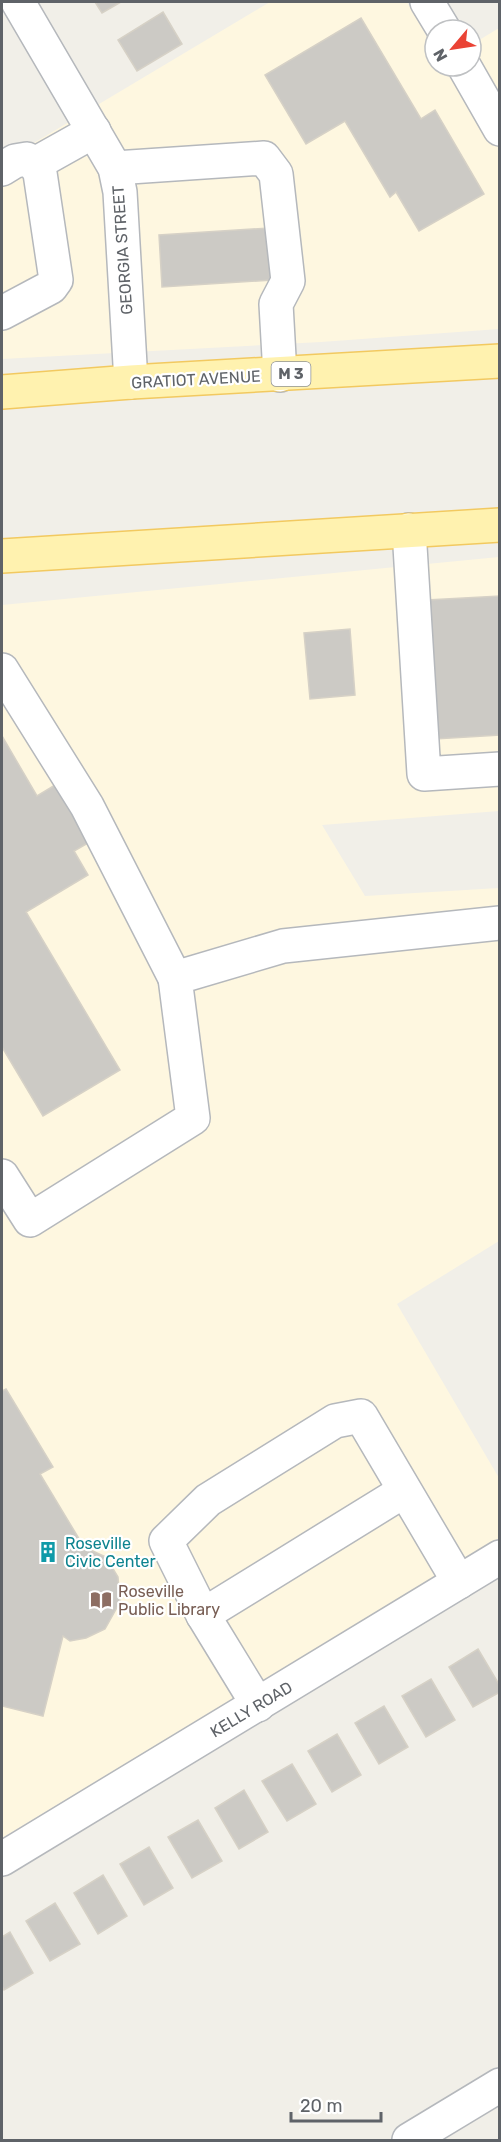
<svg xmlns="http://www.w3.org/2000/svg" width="501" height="2142" font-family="Rubik,sans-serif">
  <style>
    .commercial { fill: #fef7e0 }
    .building { fill: #cccac5; stroke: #d6d1c6; stroke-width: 1.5 }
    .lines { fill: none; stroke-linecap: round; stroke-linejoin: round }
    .minor-casing { stroke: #b5b8bc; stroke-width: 36 }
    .major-casing { stroke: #f2c960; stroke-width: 36 }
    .minor { stroke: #fff; stroke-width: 33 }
    .major { stroke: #fff2af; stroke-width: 33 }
    .labels { text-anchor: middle; stroke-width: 4.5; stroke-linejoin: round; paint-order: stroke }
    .shield { fill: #fff; stroke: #8f9295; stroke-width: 1.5 }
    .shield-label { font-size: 15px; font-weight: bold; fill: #5f6368 }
    .street-label { font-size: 16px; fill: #5f6368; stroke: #fff }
    .culture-label { font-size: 16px; fill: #0d838f; stroke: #fff; text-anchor: start }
    .education-label { font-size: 16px; fill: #785e54; stroke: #fff; text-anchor: start }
  </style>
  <rect width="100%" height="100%" fill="#f1efe8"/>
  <!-- commercial -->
  <g class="commercial">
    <path d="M270,2h137l28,49v15h36v-21l28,-17v301l-178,13 -319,17v-197z"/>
    <path d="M499,557v254l-177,14 43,71 134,-8v353l-102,63 102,174v60l-497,300v-1233z"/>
  </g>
  <!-- building -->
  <g class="building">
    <path d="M95,2h26l-19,11z"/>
    <path d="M163,12l19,32 -45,27 -19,-31z"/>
    <path d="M361,18l60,101 14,-9 49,84 -65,37 -23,-39 -6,5 -45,-76 -39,23 -41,-69z"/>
    <path d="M269,228l3,52 -110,7 -3,-52z"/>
    <path d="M500,596v139l-65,4 -8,-139z"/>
    <path d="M350,629l5,66 -45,4 -6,-66z"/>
    <path d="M2,736l35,60 23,-14 35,57 -21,12 14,24 -62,37 94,158 -77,46 -41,-69z"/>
    <path d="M6,1389l47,78 -13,7 44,73 22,10 12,20 2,25 -15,27 -19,9 -16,3 -7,-5 -20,80 -41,-10v-315z"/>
    <path d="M478,1649l22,37v6l-27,15 -24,-40z"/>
    <path d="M431,1679l24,41 -29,17 -24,-41z"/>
    <path d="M384,1706l24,41 -29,17 -24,-41z"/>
    <path d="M337,1734l24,41 -29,17 -24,-41z"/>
    <path d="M292,1764l24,40 -29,17 -25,-40z"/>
    <path d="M244,1790l24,42 -29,17 -24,-41z"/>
    <path d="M198,1820l24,41 -30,17 -24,-41z"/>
    <path d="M149,1847l24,41 -29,17 -24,-41z"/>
    <path d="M103,1875l24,41 -29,18 -24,-41z"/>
    <path d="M55,1903l25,41 -30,17 -24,-40z"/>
    <path d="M10,1932l23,41 -29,17 -2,-4v-49z"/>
  </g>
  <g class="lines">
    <defs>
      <g id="minor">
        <path d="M18,2l97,166 5,24 11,190"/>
        <path d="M427,2l17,28"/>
        <path d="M464,66l36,63"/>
        <path d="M115,168l149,-10 12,16 12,107 -12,23 4,71"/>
        <path d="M2,169l13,-8 12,-2 8,5"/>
        <path d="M2,313l49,-26 5,-7 -16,-107 -5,-9 59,-33"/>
        <path d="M409,530l15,244 76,-5"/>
        <path d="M2,670l85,136 88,172"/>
        <path d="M2,1176l28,44 163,-102 -18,-140 108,-32 217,-23"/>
        <path d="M203,1615l201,-124"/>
        <path d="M258,1705l-55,-90 -37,-74 42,-41 127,-79 26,-5 98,166"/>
        <path d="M2,1859l498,-302"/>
        <path d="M409,2140l91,-55"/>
      </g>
      <g id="major">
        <path d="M2,392l129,-10 369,-21"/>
        <path d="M2,556l498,-31"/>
      </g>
    </defs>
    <!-- minor casing -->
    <use href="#minor" class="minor-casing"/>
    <!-- major casing -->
    <use href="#major" class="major-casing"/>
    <!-- minor -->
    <use href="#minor" class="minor"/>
    <!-- major -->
    <use href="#major" class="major"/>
  </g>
  <!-- icons -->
  <defs>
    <symbol id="building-bare" viewBox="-9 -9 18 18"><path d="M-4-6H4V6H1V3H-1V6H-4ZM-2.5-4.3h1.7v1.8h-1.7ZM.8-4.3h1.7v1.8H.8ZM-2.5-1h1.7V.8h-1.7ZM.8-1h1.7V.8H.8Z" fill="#0f9aa8" stroke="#fff" stroke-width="2.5" paint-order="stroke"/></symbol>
    <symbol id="library-bare" viewBox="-9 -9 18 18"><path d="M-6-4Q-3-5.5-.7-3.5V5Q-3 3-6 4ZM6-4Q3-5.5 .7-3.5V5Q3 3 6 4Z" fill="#8d6e63" stroke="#fff" stroke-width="2.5" paint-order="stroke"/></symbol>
  </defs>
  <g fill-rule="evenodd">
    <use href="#building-bare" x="33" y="1537" width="30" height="30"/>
    <use href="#library-bare" x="86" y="1585" width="30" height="30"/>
  </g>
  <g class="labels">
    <!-- shield labels -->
    <rect class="shield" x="271.5" y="362" width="39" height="24" rx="4.5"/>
    <g class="shield-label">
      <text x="291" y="379">M 3</text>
    </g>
    <!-- street labels -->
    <g class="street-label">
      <text transform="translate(122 250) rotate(-94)" y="6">GEORGIA STREET</text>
      <text transform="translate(196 379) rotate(-3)" y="6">GRATIOT AVENUE</text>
      <text transform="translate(251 1709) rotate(-31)" y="6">KELLY ROAD</text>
    </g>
    <!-- culture labels -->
    <g class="culture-label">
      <text x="65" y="1549">Roseville<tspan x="65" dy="18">Civic Center</tspan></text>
    </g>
    <!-- education labels -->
    <g class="education-label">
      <text x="118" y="1597">Roseville<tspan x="118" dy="18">Public Library</tspan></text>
    </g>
  </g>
  <!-- border -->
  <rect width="501" height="2142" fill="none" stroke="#5f6368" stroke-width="6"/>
  <!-- north arrow -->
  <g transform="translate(453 48) rotate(241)"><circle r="28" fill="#ffffff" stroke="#bfc1c3" stroke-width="1.5"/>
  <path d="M0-4.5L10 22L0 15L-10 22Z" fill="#ea4335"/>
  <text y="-9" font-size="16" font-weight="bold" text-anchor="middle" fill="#5f6368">N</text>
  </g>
  <!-- scale -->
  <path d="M291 2112v9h90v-9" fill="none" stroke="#5f6368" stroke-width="3"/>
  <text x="300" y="2112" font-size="18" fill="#5f6368" stroke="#ffffff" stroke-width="4.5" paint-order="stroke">20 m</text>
</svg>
